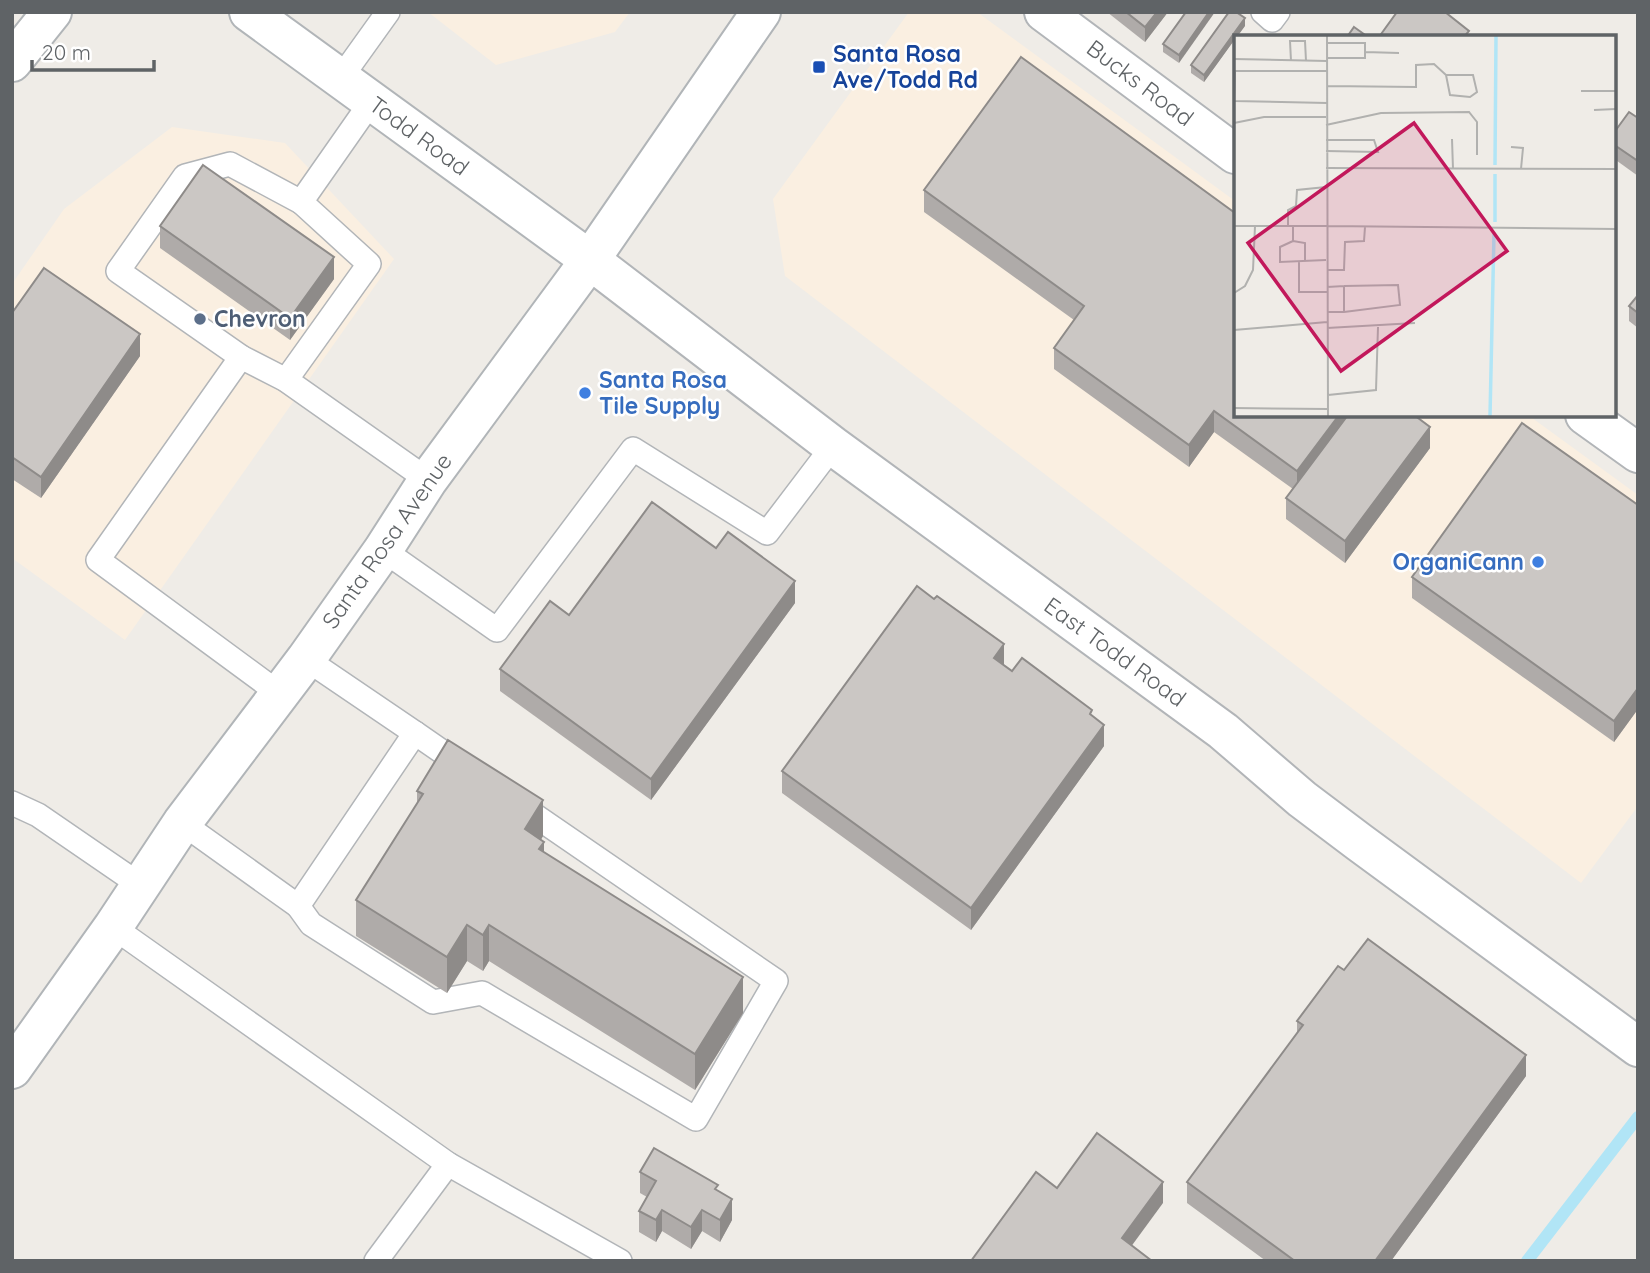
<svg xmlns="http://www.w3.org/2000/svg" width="1650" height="1273" font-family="Quicksand,sans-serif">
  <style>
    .commercial { fill: #faefe1 }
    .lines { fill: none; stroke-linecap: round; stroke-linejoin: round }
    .stream { stroke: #b1e5f6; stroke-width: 12 }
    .service-casing { stroke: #b2b5b8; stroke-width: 26 }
    .minor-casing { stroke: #b2b5b8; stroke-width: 42 }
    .secondary-casing { stroke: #b1b5b8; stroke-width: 42 }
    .service { stroke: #fff; stroke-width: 23 }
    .minor { stroke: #fff; stroke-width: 38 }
    .secondary { stroke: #fff; stroke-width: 38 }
    .wall { fill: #afaba9 }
    .shaded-wall { fill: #8e8b89 }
    .building { fill: #cbc7c4; stroke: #8e8b89; stroke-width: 2 }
    .transit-dot { fill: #1a4fb4; stroke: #fff; stroke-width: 2.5 }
    .service-dot { fill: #5c6f8a; stroke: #fff; stroke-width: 2.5 }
    .shop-dot { fill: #3f7fe0; stroke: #fff; stroke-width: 2.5 }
    .labels { text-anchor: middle; stroke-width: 5; stroke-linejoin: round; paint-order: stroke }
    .transit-label { font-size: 23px; font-weight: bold; fill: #164399; stroke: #fff; text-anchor: start }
    .street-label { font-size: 23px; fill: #5f6366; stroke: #fff }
    .service-label { font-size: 23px; font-weight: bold; fill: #4e5e75; stroke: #fff; text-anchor: start }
    .shop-label { font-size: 23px; font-weight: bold; fill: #366cbe; stroke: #fff; text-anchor: start }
    .inset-river { fill: none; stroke: #b1e5f6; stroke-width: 3.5 }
    .inset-road { fill: none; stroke: #b1b1af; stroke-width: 2 }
    .view { fill: #c2185b; fill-opacity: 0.15; stroke: #c2185b; stroke-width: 3.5 }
    .inset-edge { fill: none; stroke: #5f6366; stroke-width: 3.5 }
  </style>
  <rect width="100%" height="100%" fill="#efece7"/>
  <!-- commercial -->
  <g class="commercial">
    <path d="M428,12h202l-15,20 -119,33z"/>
    <path d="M909,12h68l258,189v214h293l110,80v311l-57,77 -796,-607 -12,-77z"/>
    <path d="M172,127l113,16 109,116 -269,381 -113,-82v-274l52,-75z"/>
  </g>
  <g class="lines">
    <!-- stream -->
    <path class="stream" d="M1527,1261l111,-144"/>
    <defs>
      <g id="service">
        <path d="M1263,12l9,8 6,-8"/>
        <path d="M340,79l48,-67"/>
        <path d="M371,102l-70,100 -71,-38 -45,12 -67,95 123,86 45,23 142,100"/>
        <path d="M241,357l-143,203 182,134"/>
        <path d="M286,380l83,-116 -68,-62"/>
        <path d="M383,550l114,80 136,-181 134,84 66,-87"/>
        <path d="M415,733l52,36"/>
        <path d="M12,803l26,12 102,70"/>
        <path d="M182,823l116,83 117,-173 -109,-74"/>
        <path d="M298,906l13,18 122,78 49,-9 214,126 80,-138 -258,-177"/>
        <path d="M113,927l335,237 172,97"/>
        <path d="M376,1261l72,-97"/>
      </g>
      <g id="minor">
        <path d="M1044,12l191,142"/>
        <path d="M590,260l243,186 390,285 79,68 57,43 279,205"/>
        <path d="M1585,415l53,38"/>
      </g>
      <g id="secondary">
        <path d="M249,12l341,248"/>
        <path d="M12,62l40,-50"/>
        <path d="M12,1069l101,-142 69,-104 124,-164 77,-109 45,-70 162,-220 171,-248"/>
      </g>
    </defs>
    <!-- service casing -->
    <use href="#service" class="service-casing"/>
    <!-- minor casing -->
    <use href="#minor" class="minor-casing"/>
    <!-- secondary casing -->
    <use href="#secondary" class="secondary-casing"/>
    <!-- service -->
    <use href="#service" class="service"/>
    <!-- minor -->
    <use href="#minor" class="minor"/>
    <!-- secondary -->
    <use href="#secondary" class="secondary"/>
  </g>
  <!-- wall -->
  <g class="wall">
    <path d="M1107,12h61l-23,30z"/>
    <path d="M1186,12l-7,51 -16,-11v-8z"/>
    <path d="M1245,26l-10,11v2l-31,43 -13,-9v-8z"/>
    <path d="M1638,118v58l-25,-18v-24z"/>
    <path d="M924,190l311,225 195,33 -85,115 -59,-44v-21l7,-9 -79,-57 -25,35 -135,-98v-21l20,-28 -150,-108z"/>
    <path d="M160,226l174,53 -44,61 -130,-92z"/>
    <path d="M1638,295v33l-9,-7v-15z"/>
    <path d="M12,313l128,43 -99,142 -29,-19z"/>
    <path d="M1638,505v204l-24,33 -202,-144v-21z"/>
    <path d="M716,548l79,55 -144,197 -151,-109v-22l69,-54z"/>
    <path d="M1004,665l8,6 80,45 12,30 -133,184 -189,-137v-22z"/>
    <path d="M417,791l126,45 -2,4 3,12 199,161 -48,77 -206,-129 -6,10 -16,-10 -20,32 -91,-57v-36l61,-96z"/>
    <path d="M1344,970l182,106 -135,185h-125l-79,-58v-21l110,-149v-12z"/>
    <path d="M640,1172l78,19 14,29 -12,22 -18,-11 -11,18 -29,-18 -6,11 -17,-10v-21l8,-14 -7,-4z"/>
  </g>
  <!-- shaded-wall -->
  <g class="shaded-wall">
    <path d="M1157,12h11l-23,30v-15z"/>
    <path d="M1209,12h6l-36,51v-8z"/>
    <path d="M1245,18v8l-8,11h-2v2l-31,43v-7z"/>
    <path d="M334,257v22l-44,61v-22z"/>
    <path d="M140,334v22l-99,142v-21z"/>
    <path d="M1214,411v21l-25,35v-22z"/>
    <path d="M1339,415h15l-57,78v-22z"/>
    <path d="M1430,427v21l-85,115v-22z"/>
    <path d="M795,581v22l-144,197v-21z"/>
    <path d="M1004,644v22l-10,-8z"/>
    <path d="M1638,688v21l-24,33v-21z"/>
    <path d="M1104,725v21l-133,184v-22z"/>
    <path d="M543,800v36l-18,29v-36z"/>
    <path d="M544,842v35l-5,-28z"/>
    <path d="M467,925v36l-20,32v-36z"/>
    <path d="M489,925v36l-6,10v-36z"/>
    <path d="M743,977v36l-48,77v-36z"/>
    <path d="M1526,1055v21l-135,185h-16z"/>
    <path d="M1163,1182v21l-41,56v-21z"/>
    <path d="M732,1199v21l-12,22v-22z"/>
    <path d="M662,1210v21l-6,11v-22z"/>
    <path d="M702,1210v21l-11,18v-22z"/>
  </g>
  <!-- building -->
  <g class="building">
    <path d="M1126,12h31l-12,15z"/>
    <path d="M1186,12h23l-30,43 -16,-11z"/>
    <path d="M1229,12h7l9,6 -41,57 -13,-10z"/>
    <path d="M1397,12h48l24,19 -5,6h-85z"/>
    <path d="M1354,27l14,10h-21z"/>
    <path d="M1021,57l214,156v202h104l-42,56 -83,-60 -25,34 -135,-97 30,-42 -160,-116z"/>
    <path d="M1629,112l9,6v43l-25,-17v-10z"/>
    <path d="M203,165l131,92 -44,61 -130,-92z"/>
    <path d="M44,268l96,66 -99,143 -29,-20v-144z"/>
    <path d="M1638,295v18l-9,-7z"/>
    <path d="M1348,415h66l16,12 -85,114 -59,-43z"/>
    <path d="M1522,423l116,82v183l-24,33 -202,-144z"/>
    <path d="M652,502l64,46 12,-16 67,49 -144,198 -151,-110 50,-68 19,14z"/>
    <path d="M917,586l17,13 3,-3 67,48 -10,14 18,13 10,-13 70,52 -2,4 14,11 -133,183 -189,-137z"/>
    <path d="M448,740l95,60 -18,29 19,13 -5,7 204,128 -48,77 -206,-129 -6,10 -16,-10 -20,32 -91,-57 67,-106 -6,-3z"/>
    <path d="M1368,939l158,116 -151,206h-80l-108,-79 116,-157 -6,-4 41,-55 6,4z"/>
    <path d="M1097,1133l66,49 -41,56 30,23h-181l65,-89 21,16z"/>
    <path d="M654,1148l64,37 -3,4 17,10 -12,21 -18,-10 -11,17 -29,-17 -6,10 -17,-9 17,-30 -16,-9z"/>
  </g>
  <!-- markers -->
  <rect class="transit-dot" x="812" y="60" width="14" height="14" rx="3.5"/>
  <circle class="service-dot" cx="200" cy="319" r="7"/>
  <g class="shop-dot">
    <circle cx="585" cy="393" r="7"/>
    <circle cx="1538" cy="562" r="7"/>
  </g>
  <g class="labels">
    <!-- transit labels -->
    <g class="transit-label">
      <text x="833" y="62">Santa Rosa<tspan x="833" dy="26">Ave/Todd Rd</tspan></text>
    </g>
    <!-- street labels -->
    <g class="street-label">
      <text transform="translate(1140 83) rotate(37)" y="8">Bucks Road</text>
      <text transform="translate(419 136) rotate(36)" y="8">Todd Road</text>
      <text transform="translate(387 541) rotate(-55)" y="8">Santa Rosa Avenue</text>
      <text transform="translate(1115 652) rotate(36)" y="8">East Todd Road</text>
    </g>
    <!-- service labels -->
    <g class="service-label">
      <text x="214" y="327">Chevron</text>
    </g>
    <!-- shop labels -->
    <g class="shop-label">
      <text x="599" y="388">Santa Rosa<tspan x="599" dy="26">Tile Supply</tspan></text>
      <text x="1524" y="570" text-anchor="end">OrganiCann</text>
    </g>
  </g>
  <!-- overview -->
  <g transform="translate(1234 35)">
    <rect width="382" height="382" fill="#efece7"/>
    <path class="inset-river" d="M261,130l1,-129M261,187v-48M256,381l4,-182"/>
    <path class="inset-road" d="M93,1l1,380M131,17l34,1M93,23h38v-15h-38M0,24l93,2M57,26l-1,-20h15l1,20M0,36h93M93,51l89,1v-22l18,-1 12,11h27l4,17 -7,5 -20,-2 -4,-20M347,56h35M0,66l93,2M0,66l1,-30M360,75l22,-1M0,88l30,-6h62M92,90l55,-12 88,-1 8,10v33M218,104l1,30M277,112l12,1 -2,21M92,116l52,1 -4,-12h-48M92,133l290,1M0,191h93M54,191v-16l8,-4 1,-16 29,-3M59,191v15l-13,6v15l46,-2M93,191l289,3M59,206l12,2v17M65,226v31h28M93,235h17l1,-28 19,-1 1,-14M110,251l54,-1 2,20 -56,7M0,258l11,-7 8,-16 2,-44M93,277h17v-26l-17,1M93,293l88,-5M0,295l93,-8M94,360l48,-5 2,-63M0,373l94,1"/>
    <path class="view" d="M180,88l93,128 -166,120 -93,-128z"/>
    <rect width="382" height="382" class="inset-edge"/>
  </g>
  <!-- border -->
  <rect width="1650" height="1273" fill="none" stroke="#5f6366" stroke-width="28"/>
  <!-- scale -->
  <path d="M32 60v10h122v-10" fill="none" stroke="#5f6366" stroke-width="3.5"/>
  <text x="42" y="60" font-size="21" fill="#5f6366" stroke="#ffffff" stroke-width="5" paint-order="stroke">20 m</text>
</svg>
